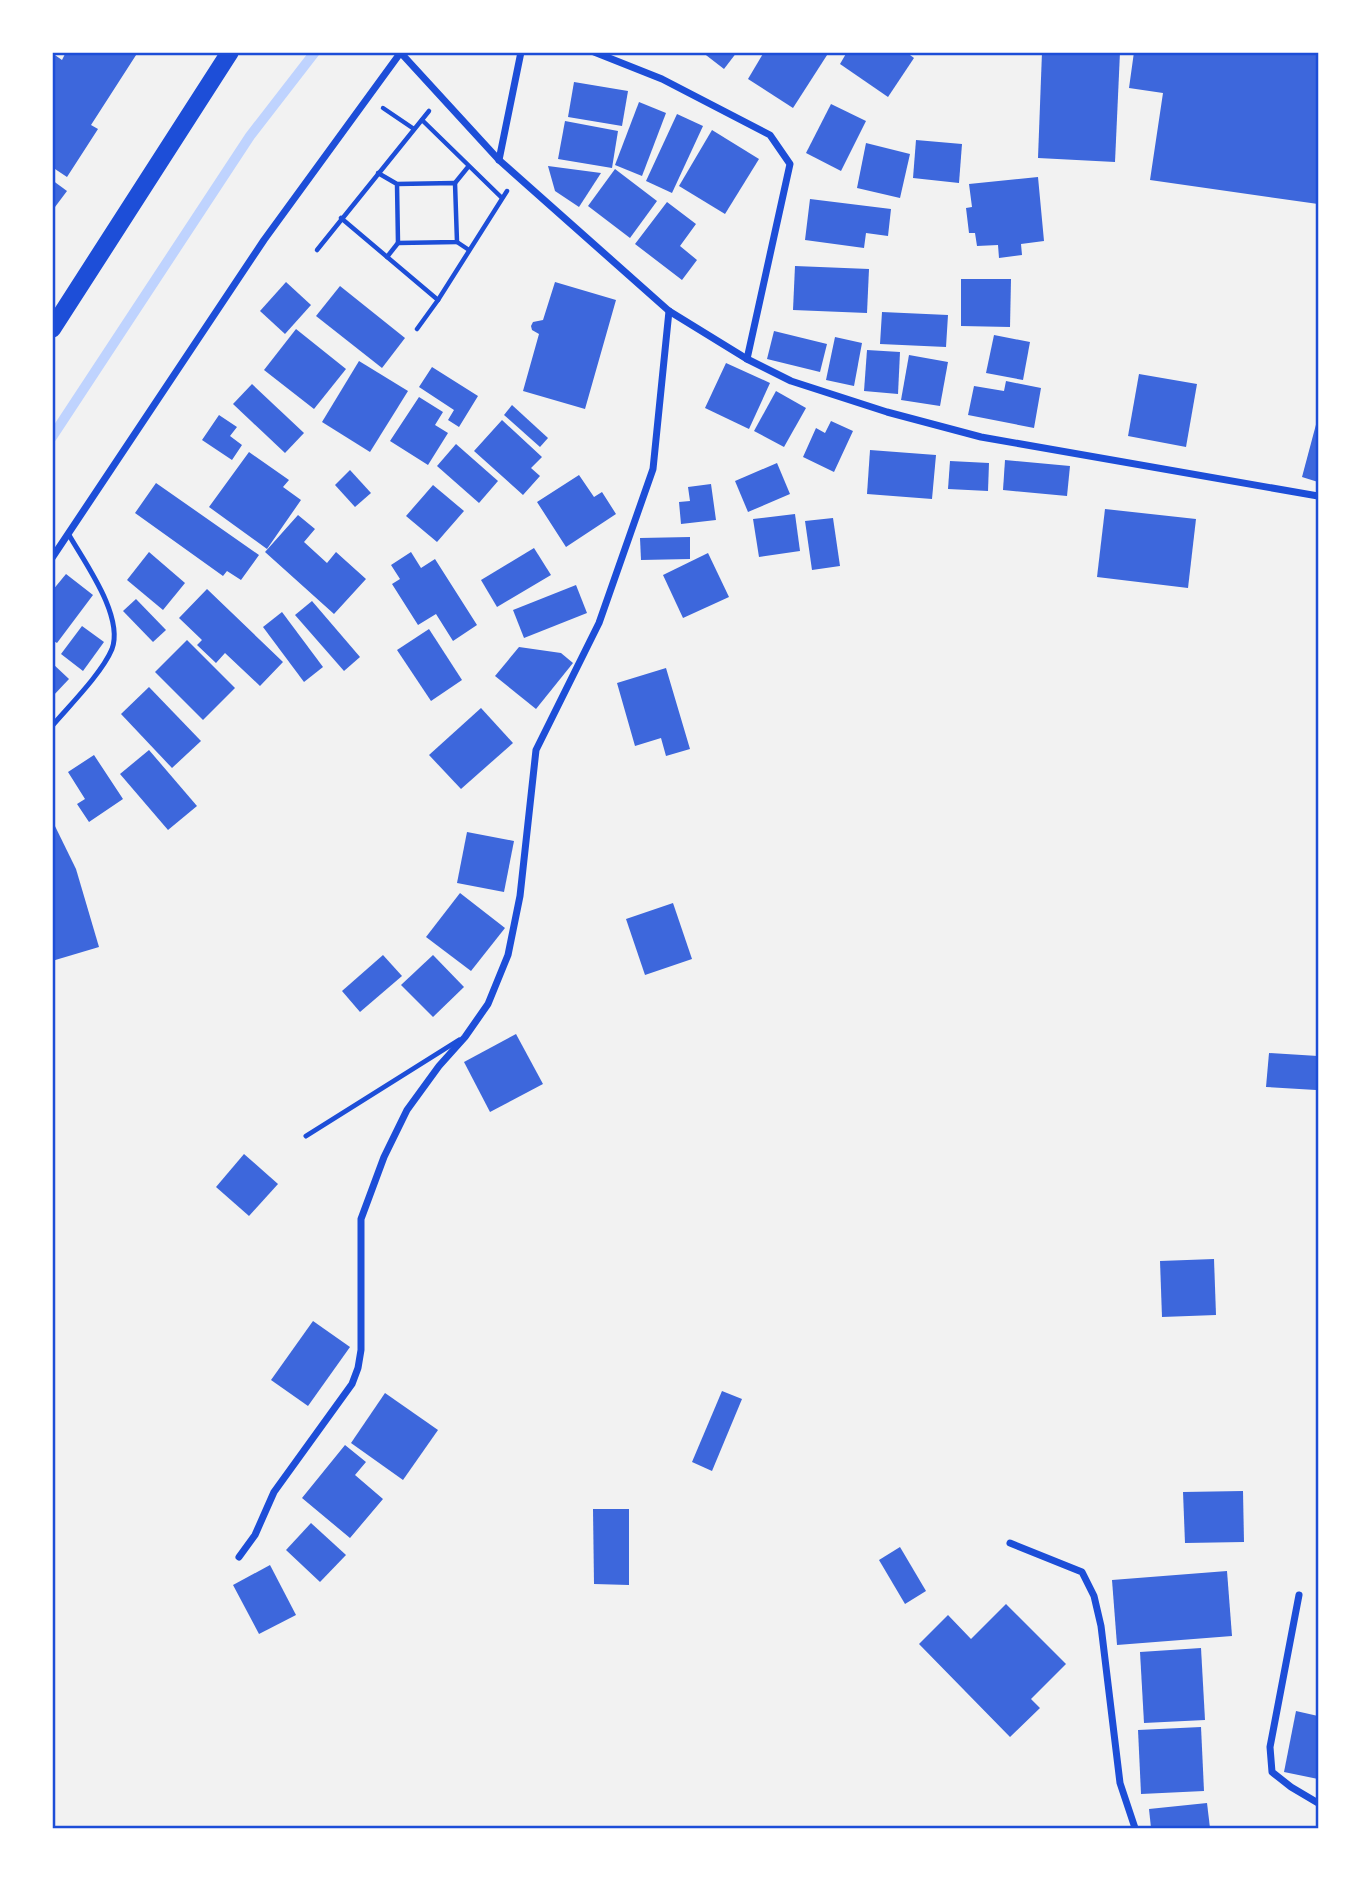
<svg xmlns="http://www.w3.org/2000/svg" width="1371" height="1881" font-family="Lato,sans-serif">
  <style>
    .lines { fill: none; stroke-linecap: round; stroke-linejoin: round }
    .stream { stroke: #bfd3fe; stroke-width: 10 }
    .building { fill: #3d67dc }
    .path { stroke: #1d4ed8; stroke-width: 4.5 }
    .service { stroke: #1d4ed8; stroke-width: 5 }
    .minor { stroke: #1d4ed8; stroke-width: 7 }
    .primary { stroke: #1d4ed8; stroke-width: 18 }
    .neatline { fill: none; stroke: #1d4ed8; stroke-width: 2.5 }
  </style>
  <rect width="100%" height="100%" fill="#f2f2f2"/>
  <g class="lines">
    <!-- stream -->
    <path class="stream" d="M52,437l198,-301 65,-84"/>
  </g>
  <!-- building -->
  <g class="building">
    <path d="M66,52h72l-47,73 7,4 -31,48 -15,-10v-114l10,7z"/>
    <path d="M702,52h35l-13,17z"/>
    <path d="M764,52h65l-36,56 -45,-29z"/>
    <path d="M847,52h59l8,6 -26,39 -48,-33z"/>
    <path d="M1042,52h78l-5,110 -77,-4z"/>
    <path d="M1134,52h184v152l-168,-24 13,-87 -34,-5z"/>
    <path d="M574,82l54,9 -6,35 -54,-9z"/>
    <path d="M639,102l27,11 -24,63 -27,-11z"/>
    <path d="M831,104l35,17 -25,50 -35,-18z"/>
    <path d="M677,114l26,12 -31,67 -26,-12z"/>
    <path d="M565,121l53,10 -6,37 -54,-9z"/>
    <path d="M712,130l47,29 -34,55 -46,-28z"/>
    <path d="M916,140l46,4 -3,39 -46,-5z"/>
    <path d="M866,143l44,11 -10,44 -43,-10z"/>
    <path d="M548,166l53,7 -22,34 -24,-16z"/>
    <path d="M615,169l42,32 -27,37 -42,-32z"/>
    <path d="M1038,177l6,64 -23,3 1,11 -23,3 -1,-13 -21,1 -2,-13h-6l-3,-25 6,-1 -3,-23z"/>
    <path d="M52,180l15,11 -15,20z"/>
    <path d="M810,199l81,10 -3,27 -22,-3 -2,15 -59,-8z"/>
    <path d="M667,202l29,22 -16,22 17,14 -15,20 -47,-36z"/>
    <path d="M795,266l74,3 -2,44 -74,-3z"/>
    <path d="M961,279h50l-1,48 -49,-1z"/>
    <path d="M286,282l25,23 -26,29 -25,-23z"/>
    <path d="M555,282l61,18 -31,109 -62,-18 16,-57 -7,-4 -1,-4 2,-4 10,-2z"/>
    <path d="M340,286l65,52 -23,30 -66,-52z"/>
    <path d="M882,312l66,3 -2,32 -66,-3z"/>
    <path d="M296,329l50,40 -32,40 -50,-39z"/>
    <path d="M774,331l53,13 -7,28 -53,-13z"/>
    <path d="M994,335l36,7 -7,38 -37,-7z"/>
    <path d="M835,337l27,6 -8,43 -28,-6z"/>
    <path d="M867,350l33,2 -2,42 -34,-3z"/>
    <path d="M909,355l39,7 -8,44 -39,-6z"/>
    <path d="M359,361l49,30 -38,61 -48,-30z"/>
    <path d="M726,363l44,20 -21,46 -44,-21z"/>
    <path d="M432,367l46,29 -19,31 -11,-7 6,-10 -35,-23z"/>
    <path d="M1139,374l58,10 -11,63 -58,-11z"/>
    <path d="M1006,381l35,7 -7,40 -66,-13 6,-29 30,5z"/>
    <path d="M252,384l52,49 -19,20 -52,-49z"/>
    <path d="M776,391l30,17 -22,39 -30,-16z"/>
    <path d="M419,397l24,15 -8,13 13,8 -20,32 -38,-24z"/>
    <path d="M512,405l36,33 -8,9 -36,-32z"/>
    <path d="M219,415l18,12 -7,9 12,9 -10,15 -30,-20z"/>
    <path d="M1318,417v65l-16,-5z"/>
    <path d="M502,420l40,37 -11,11 9,8 -17,19 -49,-44z"/>
    <path d="M831,421l22,10 -19,41 -31,-15 13,-29 9,5z"/>
    <path d="M456,444l42,37 -19,22 -42,-37z"/>
    <path d="M870,450l66,5 -4,44 -65,-5z"/>
    <path d="M249,452l40,28 -6,7 18,13 -34,49 -58,-42z"/>
    <path d="M1005,460l65,6 -3,30 -64,-6z"/>
    <path d="M950,461l39,2 -1,28 -40,-2z"/>
    <path d="M777,463l13,31 -42,18 -13,-31z"/>
    <path d="M350,470l21,23 -16,14 -20,-22z"/>
    <path d="M579,475l15,22 8,-5 14,22 -50,33 -29,-45z"/>
    <path d="M156,483l103,72 -18,25 -14,-9 -4,5 -88,-63z"/>
    <path d="M711,484l5,36 -35,4 -2,-22 11,-1 -2,-14z"/>
    <path d="M433,485l31,26 -27,31 -31,-26z"/>
    <path d="M1105,509l91,10 -8,69 -91,-11z"/>
    <path d="M795,514l5,37 -41,6 -6,-38z"/>
    <path d="M298,515l17,14 -11,13 23,21 9,-11 30,27 -32,35 -69,-62z"/>
    <path d="M833,518l7,48 -28,4 -7,-49z"/>
    <path d="M690,537v22l-49,1 -1,-22z"/>
    <path d="M534,548l17,27 -54,32 -16,-27z"/>
    <path d="M149,552l36,31 -22,27 -36,-30z"/>
    <path d="M411,552l10,16 14,-9 42,66 -24,16 -17,-27 -18,11 -26,-41 8,-5 -9,-14z"/>
    <path d="M708,553l21,44 -46,21 -20,-43z"/>
    <path d="M66,574l27,21 -36,48 -5,-3v-49z"/>
    <path d="M576,585l11,28 -63,25 -11,-28z"/>
    <path d="M207,589l76,73 -23,24 -35,-33 -9,10 -19,-18 5,-5 -23,-22z"/>
    <path d="M136,599l30,31 -13,12 -30,-31z"/>
    <path d="M312,601l48,56 -16,14 -49,-56z"/>
    <path d="M282,612l41,55 -19,15 -41,-55z"/>
    <path d="M82,626l22,16 -21,29 -22,-17z"/>
    <path d="M429,629l33,51 -31,21 -34,-51z"/>
    <path d="M187,640l48,48 -32,32 -48,-48z"/>
    <path d="M519,647l42,6 12,10 -37,46 -41,-33z"/>
    <path d="M52,663l17,16 -17,18z"/>
    <path d="M666,668l24,81 -24,7 -5,-18 -26,8 -18,-63z"/>
    <path d="M149,687l52,54 -29,27 -51,-54z"/>
    <path d="M481,708l32,35 -52,46 -32,-34z"/>
    <path d="M149,750l48,56 -29,24 -48,-56z"/>
    <path d="M94,755l29,44 -34,23 -12,-18 8,-5 -17,-27z"/>
    <path d="M52,820l24,49 23,78 -47,14z"/>
    <path d="M467,832l47,9 -10,51 -47,-9z"/>
    <path d="M460,893l45,35 -34,43 -45,-34z"/>
    <path d="M673,903l19,56 -47,16 -19,-56z"/>
    <path d="M383,955l19,21 -42,36 -18,-21z"/>
    <path d="M433,955l31,32 -31,30 -32,-32z"/>
    <path d="M516,1034l27,50 -53,28 -26,-50z"/>
    <path d="M1269,1053l49,3 -2,34 -50,-3z"/>
    <path d="M244,1154l34,30 -29,32 -33,-29z"/>
    <path d="M1214,1259l2,56 -54,2 -2,-56z"/>
    <path d="M313,1321l37,26 -42,59 -37,-26z"/>
    <path d="M722,1391l20,8 -30,72 -20,-9z"/>
    <path d="M385,1393l53,37 -35,50 -52,-37z"/>
    <path d="M345,1445l21,17 -11,13 28,24 -33,39 -48,-40z"/>
    <path d="M1243,1491l1,51 -59,1 -2,-51z"/>
    <path d="M593,1509h36v76l-35,-1z"/>
    <path d="M311,1523l35,32 -26,27 -34,-32z"/>
    <path d="M900,1547l26,44 -21,13 -26,-44z"/>
    <path d="M270,1565l26,50 -37,19 -26,-49z"/>
    <path d="M1227,1571l5,65 -115,9 -5,-65z"/>
    <path d="M1006,1604l60,60 -35,35 9,9 -30,29 -91,-93 29,-29 23,24z"/>
    <path d="M1201,1648l4,72 -61,3 -4,-71z"/>
    <path d="M1296,1711l22,5v63l-34,-7z"/>
    <path d="M1201,1727l3,64 -63,3 -3,-64z"/>
    <path d="M1207,1803l3,25h-59l-2,-19z"/>
  </g>
  <g class="lines">
    <!-- path -->
    <g class="path">
      <path d="M383,108l31,21"/>
      <path d="M422,120l80,78"/>
      <path d="M378,173l19,11 58,-1 2,59 -59,1 -1,-59"/>
      <path d="M455,183l13,-16"/>
      <path d="M341,218l97,82"/>
      <path d="M457,242l12,8"/>
      <path d="M317,250l112,-139"/>
      <path d="M387,257l11,-14"/>
      <path d="M417,329l21,-29 69,-109"/>
    </g>
    <!-- service -->
    <g class="service">
      <path d="M52,726c18,-21 50,-53 60,-77 12,-33 -27,-86 -43,-114"/>
      <path d="M306,1136l153,-96"/>
    </g>
    <!-- minor -->
    <g class="minor">
      <path d="M400,52l99,108 170,151 78,48 44,22 96,31 94,25 337,59"/>
      <path d="M594,52l68,27 108,56 20,29 -43,195"/>
      <path d="M499,160l22,-108"/>
      <path d="M52,558l212,-318 137,-188"/>
      <path d="M1010,1543l72,29 12,24 7,30 19,157 15,45"/>
      <path d="M239,1557l16,-22 19,-43 78,-108 6,-16 3,-18v-131l23,-62 23,-47 32,-44 26,-29 23,-33 20,-49 12,-59 16,-146 63,-127 54,-154 16,-158"/>
      <path d="M1299,1595l-29,152 2,25 19,15 27,16"/>
    </g>
    <!-- primary -->
    <path class="primary" d="M52,329l178,-277"/>
  </g>
  <!-- border -->
  <rect width="1371" height="1881" fill="none" stroke="#ffffff" stroke-width="108"/>
  <rect x="54" y="54" width="1263" height="1773" class="neatline"/>
</svg>
